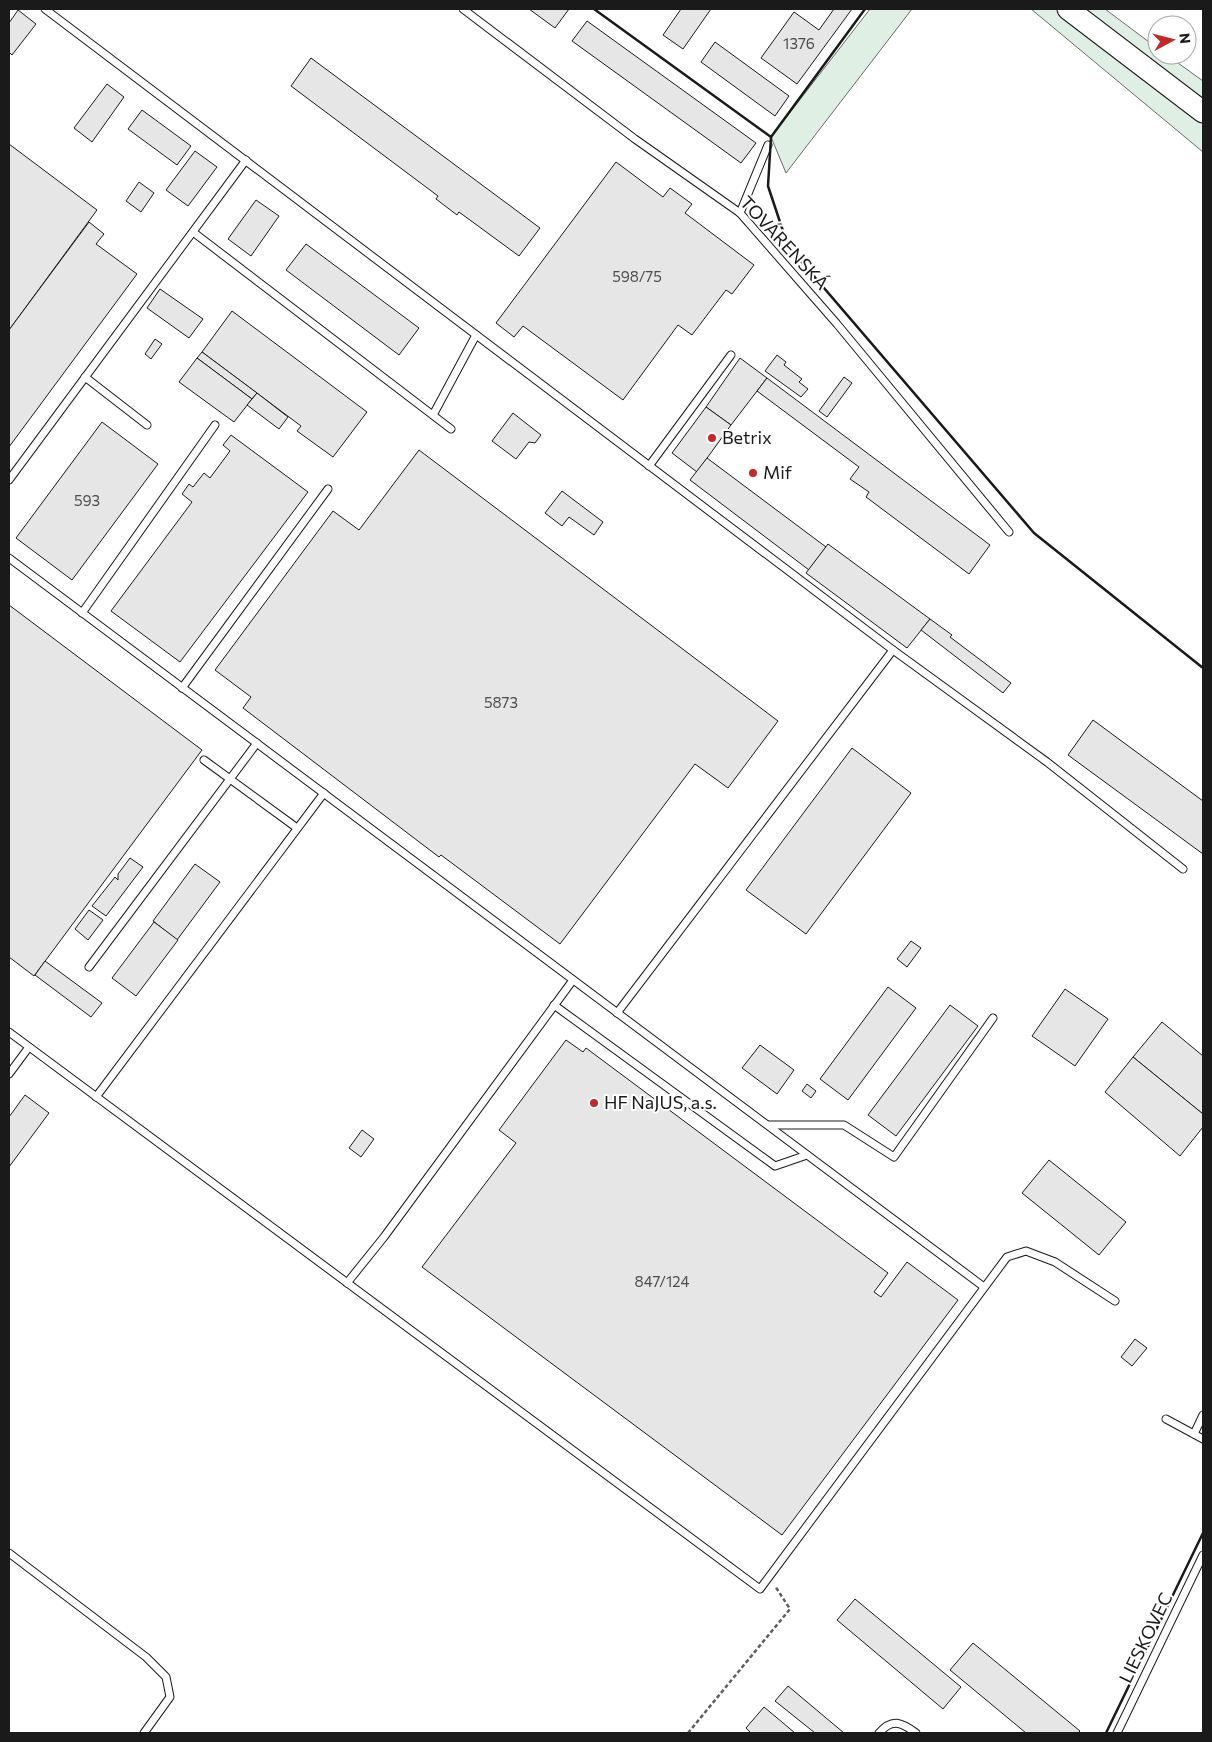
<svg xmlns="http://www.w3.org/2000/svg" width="1212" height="1742" font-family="Commissioner,sans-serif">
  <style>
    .green { fill: #e0efe3; stroke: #6a6a6a }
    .building { fill: #e6e6e6; stroke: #1a1a1a }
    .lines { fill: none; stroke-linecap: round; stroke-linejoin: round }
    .service-casing { stroke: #1a1a1a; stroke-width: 9 }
    .primary-casing { stroke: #1a1a1a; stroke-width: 23 }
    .path { stroke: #5f5f5f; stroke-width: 2.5; stroke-dasharray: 4 2.5; stroke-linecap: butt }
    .service { stroke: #fff; stroke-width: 7 }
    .primary { stroke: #fff; stroke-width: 21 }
    .wall { stroke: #1a1a1a; stroke-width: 2.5 }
    .poi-dot { fill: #c62828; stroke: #fff; stroke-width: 2 }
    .labels { text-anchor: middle; stroke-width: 4; stroke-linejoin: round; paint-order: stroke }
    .number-label { font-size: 15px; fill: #4d4d4d }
    .street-label { font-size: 18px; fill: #1a1a1a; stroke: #fff }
    .poi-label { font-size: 18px; fill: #1a1a1a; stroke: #fff; text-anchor: start }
  </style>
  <rect width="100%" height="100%" fill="#fff"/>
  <!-- green -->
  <g class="green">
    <path d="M870,9h42l-126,164 -15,-36z"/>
    <path d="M1031,9h74l52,39v7h10l36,26v71z"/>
  </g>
  <!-- building -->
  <g class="building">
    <path d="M529,9h40l-14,19z"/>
    <path d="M681,9h30l-28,40 -20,-14z"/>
    <path d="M834,9h18l-55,75 -36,-26 33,-46 25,18z"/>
    <path d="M18,10l18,14 -24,31 -3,-3v-29z"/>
    <path d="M587,21l169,122 -15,20 -169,-122z"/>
    <path d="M715,42l74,54 -14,20 -74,-54z"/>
    <path d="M311,58l229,170 -21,28 -60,-44 -2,3 -21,-16 2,-3 -147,-110z"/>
    <path d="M107,84l17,13 -32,45 -18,-14z"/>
    <path d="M142,110l49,36 -14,19 -49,-36z"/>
    <path d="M9,144l88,66 -88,120z"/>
    <path d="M195,151l22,16 -29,39 -22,-16z"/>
    <path d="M616,162l47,35 7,-9 22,16 -7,9 69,52 -22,29 -6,-4 -34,45 -14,-10 -55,75 -100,-74 -9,11 -18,-14z"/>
    <path d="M139,182l15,11 -13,19 -15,-11z"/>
    <path d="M256,200l23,16 -28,40 -23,-17z"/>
    <path d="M89,222l15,12 -8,10 41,30 -128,173v-117z"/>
    <path d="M306,244l113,84 -20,27 -113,-85z"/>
    <path d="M160,289l43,30 -14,19 -42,-30z"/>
    <path d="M232,311l135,101 -34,45 -36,-26 4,-5 -99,-74z"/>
    <path d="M155,339l7,5 -11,15 -6,-5z"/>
    <path d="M202,352l55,41 -5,6 -55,-41z"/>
    <path d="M777,355l9,7 -2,3 18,14 -3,3 9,7 -7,8 -36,-26z"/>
    <path d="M197,358l55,41 -18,23 -55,-40z"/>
    <path d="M740,358l27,20 -36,47 -25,-18z"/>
    <path d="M844,377l8,6 -25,34 -8,-6z"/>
    <path d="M767,378l223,167 -21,29 -103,-77 3,-5 -19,-13 9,-12 -102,-76z"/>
    <path d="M257,393l31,24 -9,12 -32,-24z"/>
    <path d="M706,407l25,18 -34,47 -25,-19z"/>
    <path d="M513,413l28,22 -6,8 -6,-1 -13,17 -24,-18z"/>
    <path d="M102,422l56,42 -86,116 -56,-42z"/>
    <path d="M231,435l77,57 -128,170 -69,-51 81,-109 -10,-8 7,-10 4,3 11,-14 6,5 20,-27 -7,-6z"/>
    <path d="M419,450l359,271 -50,67 -33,-24 -135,180 -119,-89 -2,2 -196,-149 8,-11 -36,-27 118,-159 26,19z"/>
    <path d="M707,458l119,89 -17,23 -119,-90z"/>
    <path d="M562,491l41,31 -9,13 -25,-18 -7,9 -17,-13z"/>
    <path d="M828,544l102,75 -23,29 -101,-75z"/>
    <path d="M9,605l193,145 -168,226 -25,-19z"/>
    <path d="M930,619l22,16 -2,2 61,46 -8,10 -82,-63z"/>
    <path d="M1093,720l110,81v53l-135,-99z"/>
    <path d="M852,748l59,45 -105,141 -60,-44z"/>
    <path d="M130,858l13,9 -37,49 -14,-10 23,-29 3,3v-6z"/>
    <path d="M195,864l25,18 -43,58 -24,-19z"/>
    <path d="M89,910l14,10 -15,20 -13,-11z"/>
    <path d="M154,922l24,18 -42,56 -24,-18z"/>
    <path d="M911,941l10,7 -14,19 -10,-8z"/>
    <path d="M45,961l57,42 -11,14 -56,-42z"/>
    <path d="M888,987l28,21 -68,92 -28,-21z"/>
    <path d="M1065,989l43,30 -33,47 -43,-30z"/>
    <path d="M950,1005l28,21 -82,110 -28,-21z"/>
    <path d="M1162,1022l41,34v58l-70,-57z"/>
    <path d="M566,1040l17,12 3,-4 302,225 -14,19 7,5 26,-35 51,38 -176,235 -360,-268 94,-124 -17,-13z"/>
    <path d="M760,1045l34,25 -17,24 -35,-26z"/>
    <path d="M1133,1057l70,57v13l-23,29 -75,-64z"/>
    <path d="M807,1084l9,7 -5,7 -9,-7z"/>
    <path d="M25,1095l24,18 -40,54v-50z"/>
    <path d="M362,1130l12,9 -13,18 -12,-9z"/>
    <path d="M1049,1160l77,62 -27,33 -77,-62z"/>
    <path d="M1135,1339l12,9 -15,18 -11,-9z"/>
    <path d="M855,1599l106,88 -18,22 -106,-89z"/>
    <path d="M973,1643l107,88 -2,2h-52l-76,-63z"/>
    <path d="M788,1686l56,47h-29l-40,-32z"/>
    <path d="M764,1707l31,26h-44l-5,-5z"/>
  </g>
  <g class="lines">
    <defs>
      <g id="service">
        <path d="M45,9l848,641 154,112 136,107"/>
        <path d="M463,9l172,130 105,74 97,111 172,208"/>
        <path d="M740,213l28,-68"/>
        <path d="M193,232l258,197"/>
        <path d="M85,377l62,48"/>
        <path d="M433,415l43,-80"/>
        <path d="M649,466l82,-111"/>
        <path d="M9,480l237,-320"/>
        <path d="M9,558l975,729"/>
        <path d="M82,613l133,-188"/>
        <path d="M182,688l146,-199"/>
        <path d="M204,760l93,68"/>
        <path d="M89,967l168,-224"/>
        <path d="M554,1005l221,161 32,-11"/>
        <path d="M617,1013l276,-363"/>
        <path d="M9,1032l751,557 247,-332 19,-6 29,11 60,39"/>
        <path d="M9,1074l20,-27"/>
        <path d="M96,1097l228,-304"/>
        <path d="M768,1125h76l50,32 99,-139"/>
        <path d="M347,1283l37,-46 189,-257"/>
        <path d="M1166,1419l37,20"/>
        <path d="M1194,1434l9,-19"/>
        <path d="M9,1553l137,104 20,20 4,20 -26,36"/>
        <path d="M879,1733c13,-15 22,-11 37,0"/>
        <path d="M1117,1733l86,-178"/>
      </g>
      <path id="primary" d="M1068,9l135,103"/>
    </defs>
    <!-- service casing -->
    <use href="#service" class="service-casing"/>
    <!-- primary casing -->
    <use href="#primary" class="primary-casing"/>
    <!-- path -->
    <path class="path" d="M688,1733l102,-124 -15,-23"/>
    <!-- service -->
    <use href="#service" class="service"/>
    <!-- primary -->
    <use href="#primary" class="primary"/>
    <!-- wall -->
    <g class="wall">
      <path d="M594,9l177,128 94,-128"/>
      <path d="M771,137l-3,49 20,60 246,287 169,135"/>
      <path d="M1106,1733l97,-200"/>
    </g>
  </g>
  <!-- markers -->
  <g class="poi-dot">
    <circle cx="712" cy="438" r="5"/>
    <circle cx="753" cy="473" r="5"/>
    <circle cx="594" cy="1103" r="5"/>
  </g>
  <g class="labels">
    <!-- number labels -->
    <g class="number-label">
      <text x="799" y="49">1376</text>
      <text x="637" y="282">598/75</text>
      <text x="87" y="506">593</text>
      <text x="501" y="708">5873</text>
      <text x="662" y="1287">847/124</text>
    </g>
    <!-- street labels -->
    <g class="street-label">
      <text transform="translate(784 243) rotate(47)" y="6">TOVÁRENSKÁ</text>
      <text transform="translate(1146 1638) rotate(-64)" y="6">LIESKOVEC</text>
    </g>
    <!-- poi labels -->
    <g class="poi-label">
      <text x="722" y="444">Betrix</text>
      <text x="763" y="479">Mif</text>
      <text x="604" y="1109">HF NaJUS, a.s.</text>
    </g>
  </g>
  <!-- border -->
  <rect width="1212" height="1742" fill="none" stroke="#1a1a1a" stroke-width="20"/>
  <!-- north arrow -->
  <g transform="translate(1172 40) rotate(83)"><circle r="24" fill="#ffffff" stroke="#a3a3a3"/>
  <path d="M0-4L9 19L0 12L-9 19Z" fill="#c62828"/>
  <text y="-8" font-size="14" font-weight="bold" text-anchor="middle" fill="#1a1a1a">N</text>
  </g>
</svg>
